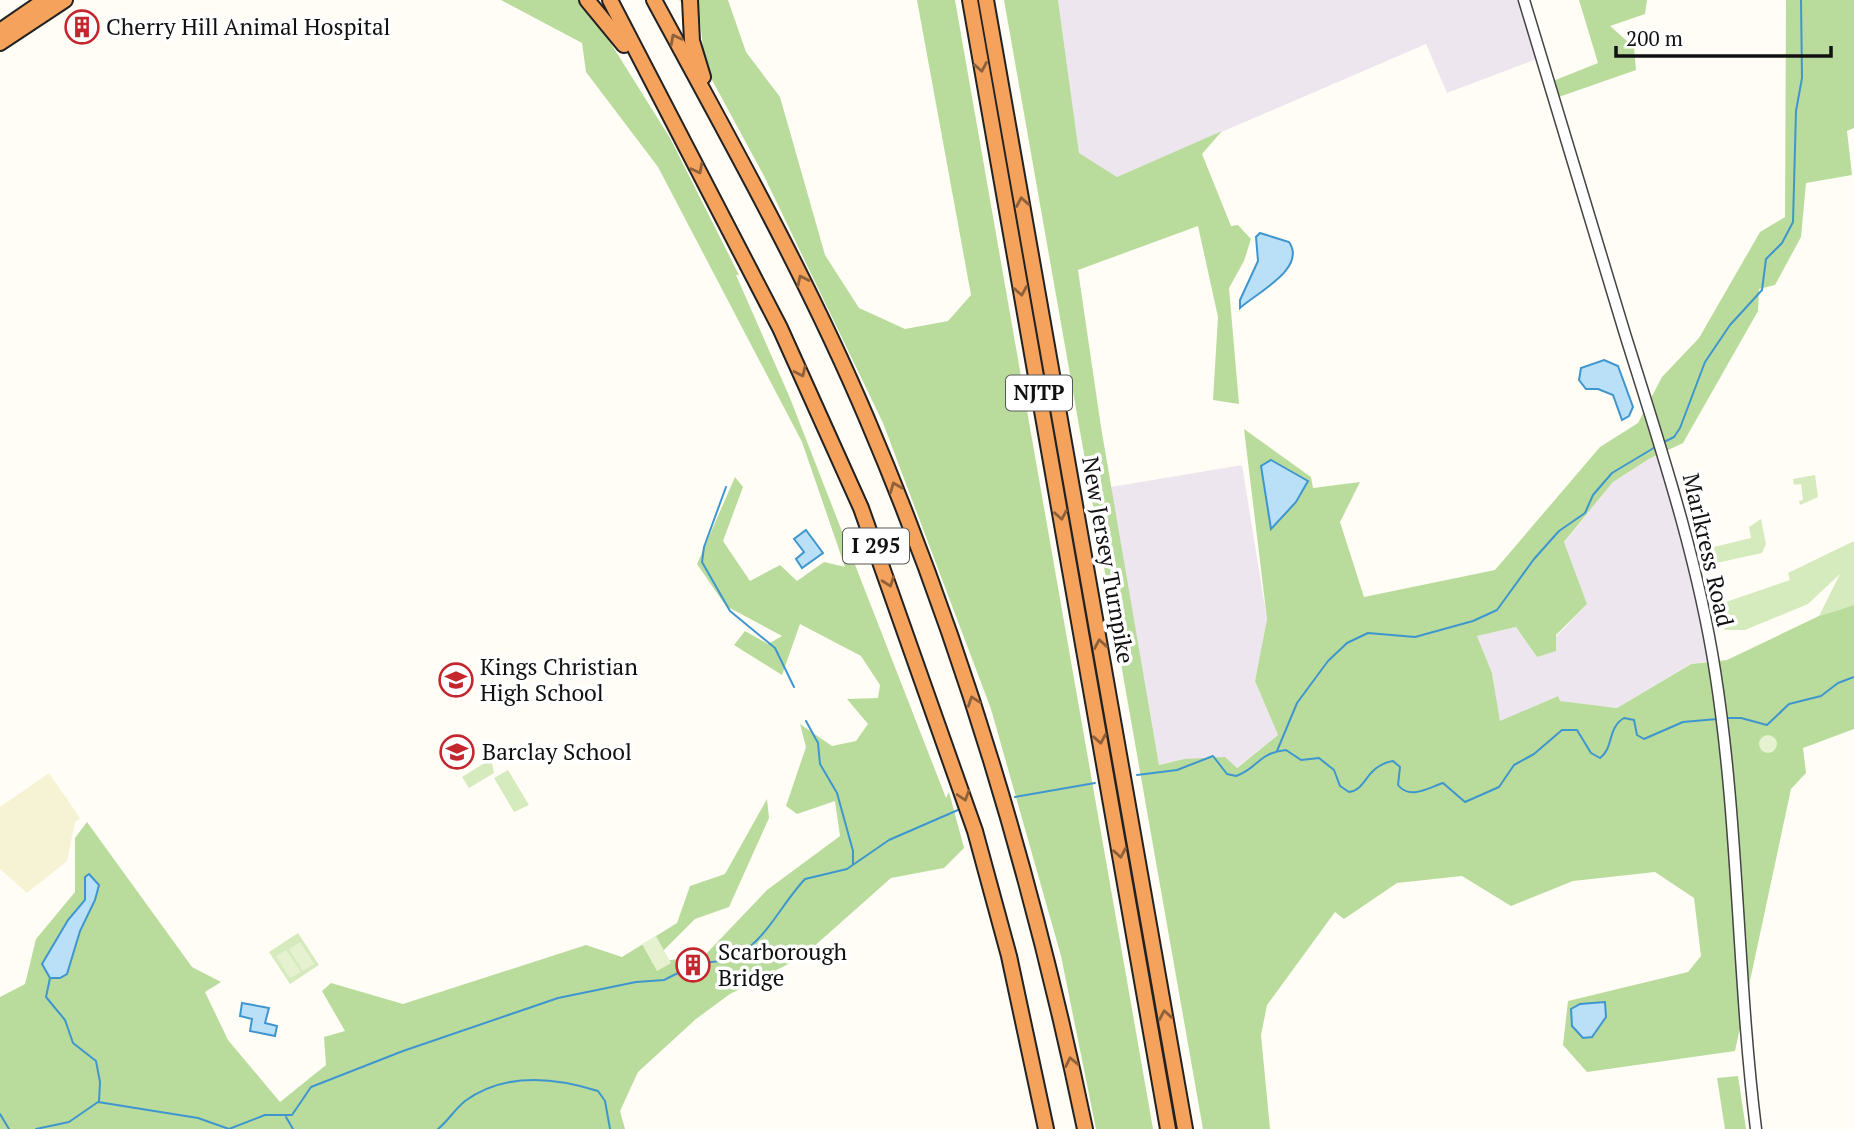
<svg xmlns="http://www.w3.org/2000/svg" width="1854" height="1129" font-family="'PT Serif',serif">
  <style>
    .industrial { fill: #eee6ef }
    .farmland { fill: #f6f3d4 }
    .green { fill: #d5ebbd }
    .forest { fill: #b9dc9c }
    .pitch { fill: #e6f2cf }
    .water { fill: #b9e0f7; stroke: #3f96cf; stroke-width: 2 }
    .lines { fill: none; stroke-linecap: round; stroke-linejoin: round }
    .stream { stroke: #3f96cf; stroke-width: 2 }
    .minor-casing { stroke: #444; stroke-width: 13 }
    .highway-casing { stroke: #222; stroke-width: 18 }
    .minor { stroke: #fff; stroke-width: 10 }
    .highway { stroke: #f5a25d; stroke-width: 14 }
    .oneway { stroke: #8e613b }
    .labels { text-anchor: middle; stroke-width: 7; stroke-linejoin: round; paint-order: stroke }
    .shield { fill: #fff; stroke: #585858; stroke-width: 2 }
    .shield-label { font-size: 21px; font-weight: bold; fill: #111 }
    .poi-label { font-size: 23px; fill: #111; stroke: #fff; text-anchor: start }
    .street-label { font-size: 23px; fill: #111; stroke: #fff }
  </style>
  <rect width="100%" height="100%" fill="#fffdf5"/>
  <!-- industrial -->
  <g class="industrial">
    <path d="M1058,0h464l17,58 -92,35 -21,-49 -309,133 -38,-23z"/>
    <path d="M1663,454l49,207 -22,3 -73,44 -58,-7 -2,-5 -57,26 -8,-49 -15,-37 39,-9 21,30 50,-53 -23,-61 49,-61 36,-23z"/>
    <path d="M1242,465l25,154 -12,62 23,54 -42,33 -52,-9 -25,6 -48,-278z"/>
  </g>
  <!-- farmland -->
  <path class="farmland" d="M49,773l31,45 -5,4 -8,39 -40,32 -27,-24v-62z"/>
  <!-- green -->
  <g class="green">
    <path d="M1815,475l3,22 -18,8 -1,-4 4,-1 -2,-16 -7,1 -1,-6z"/>
    <path d="M1761,519l5,25 -4,9 -50,11 -8,-5 -3,-9 50,-12 -2,-11z"/>
    <path d="M1854,541v64l-35,11 21,-42 -32,30 -63,26h-20l-8,-25 73,-25 -2,-7z"/>
    <path d="M491,759l3,14 -25,15 -7,-11z"/>
    <path d="M508,770l21,35 -15,7 -20,-34z"/>
    <path d="M298,933l21,32 -29,19 -21,-32z"/>
  </g>
  <!-- forest -->
  <g class="forest">
    <path d="M501,0h87l2,10 80,128 69,137h-3l54,123 156,400 3,-6 15,56 -20,20 -53,10 -89,79 -72,37 -34,25 -58,53 -18,39 5,18h-625v-132l25,-13 11,-45 39,-47v-54l12,-16 105,145 29,15 -16,10 23,48 52,62 46,-37 -2,-28 21,-6 -23,-40 9,-8 72,21 183,-59 36,12 55,-34 13,-37 35,-12 42,-75 2,19 -40,89 -34,12 -44,44 54,-8 62,-65 73,-54 -5,-35 -38,13 -11,-8 20,-59 -6,-23 32,22 24,-5 12,-17 -21,-25 31,-1 2,-13 -19,-29 -61,-32 -18,51 -48,-30 11,-14 23,13 14,-8 -56,-30 -29,-42 38,-87 8,10 -20,54 27,40 30,-16 17,16 27,-19 21,5 -43,-125 -144,-275 -72,-95 -4,-29z"/>
    <path d="M679,0h49l18,52 34,45 45,158 34,53 46,21 43,-8 23,-26 -54,-295h38l198,1129h-57l-35,-173 -70,-247 -108,-286 -119,-247 -59,-109 -5,-47z"/>
    <path d="M1004,0h54l21,153 38,24 105,-46 -20,23 29,72 7,-1 13,14 -7,22 -15,27 10,116 -26,-4 5,-83 -20,-91 -120,44 23,157 58,338 25,-6 41,-2 12,11 41,-33 -23,-54 12,-62 -23,-190 67,48 2,11 47,-6 -20,40 24,75 131,-27 105,-123 38,-24 24,-46 37,-39 61,-106 25,-15 1,-217h68v128l-7,3 5,44 -46,8 -5,54 -26,48 -16,4 -1,22 -75,132 -34,16 -36,23 -49,60 23,62 -31,31v16l-19,6 -21,-30 -39,9 15,37 8,48 58,-25 2,5 57,7 74,-44 36,-4 92,-44 35,-11v124l-51,19 3,25 -15,16 -56,262 -148,21 -24,-27 5,-44 120,-29 13,-16 -7,-58 -39,-26 -82,9 -62,25 -49,-30 -65,7 -53,36 -9,-7 -68,93 -6,30 9,94h-67z"/>
    <path d="M1579,0h68l-2,14 -35,12 24,21 2,23 -83,29 -5,-16 50,-20z"/>
    <path d="M1738,1076l8,53h-21l-8,-51z"/>
  </g>
  <!-- pitch -->
  <g class="pitch">
    <circle cx="1768" cy="744" r="9"/>
    <path d="M656,936l15,27 -14,8 -15,-27z"/>
    <path d="M300,942l14,22 -11,7 -14,-22z"/>
    <path d="M286,950l15,22 -11,6 -14,-22z"/>
  </g>
  <!-- water -->
  <g class="water">
    <path d="M1260,233l29,9c18,26 -31,50 -49,66v-8l18,-39 -2,-24z"/>
    <path d="M1604,360l14,6 15,41 -4,9 -7,4 -9,-25 -15,-6h-12l-7,-9 2,-12z"/>
    <path d="M1271,460l37,21 -12,21 -25,27 -10,-63z"/>
    <path d="M806,530l17,23 -21,15 -6,-9 8,-7 -10,-13z"/>
    <path d="M89,874l10,11 -4,15 -15,31 -13,43 -7,4h-10l-8,-14 26,-44 17,-20v-23z"/>
    <path d="M1605,1002l1,15 -14,20 -9,1 -11,-12 -1,-17 9,-5z"/>
    <path d="M242,1003l27,5 -4,15 12,3 -2,10 -25,-5 2,-12 -12,-3z"/>
  </g>
  <g class="lines">
    <!-- stream -->
    <g class="stream">
      <path d="M1662,443l12,-6 6,-9 25,-66 25,-37 32,-35 4,-31 16,-16 11,-21 3,-111 6,-33 -1,-78"/>
      <path d="M726,487l-22,60 -2,15 28,49 45,37 19,39"/>
      <path d="M1726,718h15l26,7 22,-21 32,-8 17,-13 16,-6"/>
      <path d="M806,721l12,22 2,21 17,29 16,58v13"/>
      <path d="M1277,751l20,-48 31,-42 19,-18 21,-10 47,4 58,-16 24,-11 37,-51 25,-28 26,-18 8,-18 19,-22 45,-27"/>
      <path d="M1137,775l40,-5 36,-14 14,18 9,2c22,-7 21,-23 50,-26l15,10 18,-2 15,12 6,16 9,6c18,-2 16,-26 44,-31l7,6 -2,18c12,15 30,3 45,-2l22,19 34,-15 15,-22 20,-11 28,-24h15l14,23 9,5c14,-10 7,-30 24,-40l10,2 3,15 7,4 39,-17 34,-3"/>
      <path d="M1015,797l80,-14"/>
      <path d="M698,962c59,5 74,-48 107,-83l42,-10 42,-29 69,-30"/>
      <path d="M50,978l-4,19 19,23 8,23 23,18 4,21 -1,19"/>
      <path d="M0,1114l9,15"/>
      <path d="M286,1117l7,12"/>
      <path d="M36,1129l33,-7 29,-20 100,16 31,11 36,-14h27l19,-28 92,-36 155,-53 78,-16 28,-2 24,-12"/>
      <path d="M438,1129c10,-8 17,-20 27,-28 40,-29 89,-24 133,-10l7,10 5,28"/>
    </g>
    <defs>
      <path id="minor" d="M1524,0c34,111 67,223 101,334 35,112 72,222 90,337 24,152 22,306 41,458"/>
      <g id="highway">
        <path d="M587,0l37,45"/>
        <path d="M610,0l170,328 81,180 114,323 34,125 37,173"/>
        <path d="M654,0c74,137 152,275 213,419 98,230 167,465 218,710"/>
        <path d="M690,0l2,41 11,36"/>
        <path d="M970,0l198,1129"/>
        <path d="M986,0l199,1129"/>
        <path d="M0,31l45,-31"/>
        <path d="M0,43l65,-43"/>
      </g>
    </defs>
    <!-- minor casing -->
    <use href="#minor" class="minor-casing"/>
    <!-- highway casing -->
    <use href="#highway" class="highway-casing"/>
    <!-- minor -->
    <use href="#minor" class="minor"/>
    <!-- highway -->
    <use href="#highway" class="highway"/>
  </g>
  <!-- one-way arrows -->
  <defs><path id="oneway-chevron" d="M-2-3.5L2.5 0L-2 3.5" fill="none" stroke-width="1.6" stroke-linecap="round" stroke-linejoin="round" transform="scale(1.75)"/></defs>
  <g class="oneway">
    <use href="#oneway-chevron" transform="translate(675 39) rotate(-118)"/>
    <use href="#oneway-chevron" transform="translate(981 67) rotate(80)"/>
    <use href="#oneway-chevron" transform="translate(698 169) rotate(63)"/>
    <use href="#oneway-chevron" transform="translate(1022 202) rotate(-100)"/>
    <use href="#oneway-chevron" transform="translate(802 280) rotate(-116)"/>
    <use href="#oneway-chevron" transform="translate(1021 291) rotate(80)"/>
    <use href="#oneway-chevron" transform="translate(801 372) rotate(65)"/>
    <use href="#oneway-chevron" transform="translate(895 487) rotate(-112)"/>
    <use href="#oneway-chevron" transform="translate(1061 515) rotate(80)"/>
    <use href="#oneway-chevron" transform="translate(889 582) rotate(70)"/>
    <use href="#oneway-chevron" transform="translate(1100 644) rotate(-100)"/>
    <use href="#oneway-chevron" transform="translate(973 701) rotate(-109)"/>
    <use href="#oneway-chevron" transform="translate(1100 739) rotate(80)"/>
    <use href="#oneway-chevron" transform="translate(964 796) rotate(72)"/>
    <use href="#oneway-chevron" transform="translate(1120 853) rotate(80)"/>
    <use href="#oneway-chevron" transform="translate(1165 1015) rotate(-100)"/>
    <use href="#oneway-chevron" transform="translate(1071 1062) rotate(-102)"/>
  </g>
  <!-- icons -->
  <defs>
    <symbol id="building-ring" viewBox="-11 -11 22 22"><circle r="9.5" fill="#fff" stroke="#c4262e" stroke-width="1.5"/><path d="M-4-6H4V6H1V3H-1V6H-4ZM-2.5-4.3h1.7v1.8h-1.7ZM.8-4.3h1.7v1.8H.8ZM-2.5-1h1.7V.8h-1.7ZM.8-1h1.7V.8H.8Z" fill="#c4262e"/></symbol>
    <symbol id="school-ring" viewBox="-11 -11 22 22"><circle r="9.5" fill="#fff" stroke="#c4262e" stroke-width="1.5"/><path d="M0-5L7-2L0 1L-7-2ZM-4 1L0 2.5L4 1V4Q0 6-4 4Z" fill="#c4262e"/></symbol>
  </defs>
  <g fill-rule="evenodd">
    <use href="#building-ring" x="63" y="8" width="38" height="38"/>
    <use href="#school-ring" x="437" y="661" width="38" height="38"/>
    <use href="#school-ring" x="438" y="733" width="38" height="38"/>
    <use href="#building-ring" x="674" y="946" width="38" height="38"/>
  </g>
  <g class="labels">
    <!-- shield labels -->
    <g class="shield">
      <rect x="1006" y="375.5" width="66" height="35" rx="5"/>
      <rect x="843" y="528.5" width="66" height="35" rx="5"/>
    </g>
    <g class="shield-label">
      <text x="1039" y="400">NJTP</text>
      <text x="876" y="553">I 295</text>
    </g>
    <!-- poi labels -->
    <g class="poi-label">
      <text x="106" y="35">Cherry Hill Animal Hospital</text>
      <text x="480" y="675">Kings Christian<tspan x="480" dy="26">High School</tspan></text>
      <text x="482" y="760">Barclay School</text>
      <text x="718" y="960">Scarborough<tspan x="718" dy="26">Bridge</tspan></text>
    </g>
    <!-- street labels -->
    <g class="street-label">
      <text transform="translate(1708 550) rotate(77)" y="8">Marlkress Road</text>
      <text transform="translate(1108 560) rotate(80)" y="8">New Jersey Turnpike</text>
    </g>
  </g>
  <!-- scale -->
  <path d="M1616 46v10h215v-10" fill="none" stroke="#111111" stroke-width="3.5"/>
  <text x="1626" y="46" font-size="21" fill="#111111" stroke="#ffffff" stroke-width="5" paint-order="stroke">200 m</text>
</svg>
